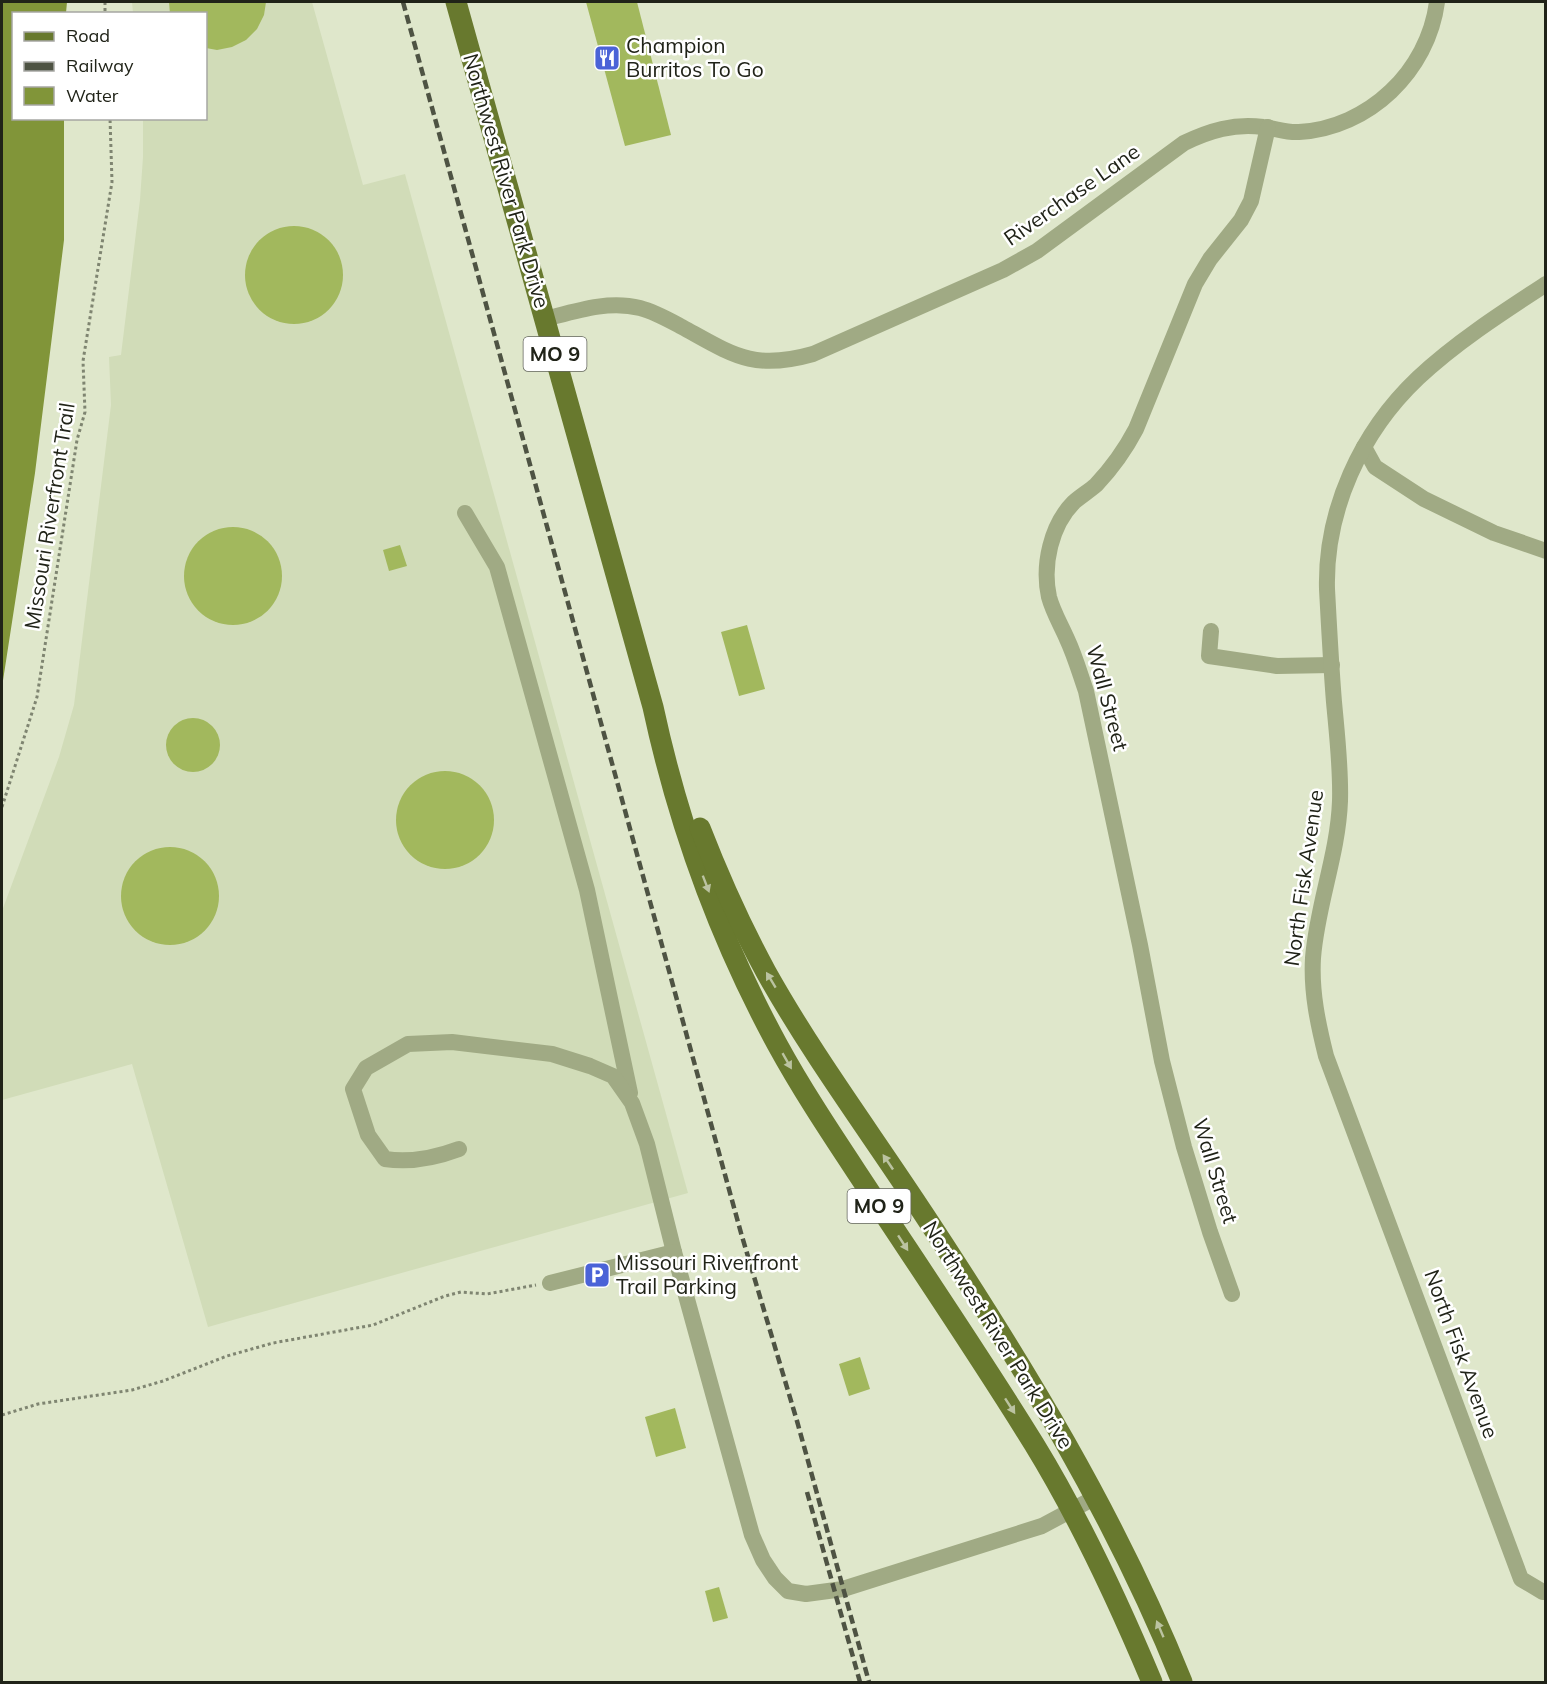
<svg xmlns="http://www.w3.org/2000/svg" width="1547" height="1684" font-family="Mulish,sans-serif">
  <style>
    .built { fill: #d1dcb8 }
    .water { fill: #819539 }
    .building { fill: #a2b85d }
    .lines { fill: none; stroke-linecap: round; stroke-linejoin: round }
    .path { stroke: #7f8571; stroke-width: 3; stroke-dasharray: 3 3; stroke-linecap: butt }
    .minor { stroke: #a0aa84; stroke-width: 16 }
    .major { stroke: #68792e; stroke-width: 21 }
    .rail { stroke: #4e5343; stroke-width: 4.5; stroke-dasharray: 9 4.5; stroke-linecap: butt }
    .oneway { fill: #bbc3a1 }
    .labels { text-anchor: middle; stroke-width: 5; stroke-linejoin: round; paint-order: stroke }
    .shield { fill: #fff; stroke: #63655d; stroke-width: 1.5 }
    .shield-label { font-size: 20px; font-weight: bold; fill: #202318 }
    .poi-label { font-size: 21px; fill: #202318; stroke: #fff; text-anchor: start }
    .street-label { font-size: 21px; fill: #202318; stroke: #fff }
  </style>
  <rect width="100%" height="100%" fill="#dfe7cb"/>
  <!-- built -->
  <path class="built" d="M132,2h180l51,183 42,-11 283,1019 -480,134 -76,-263 -130,36v-189l57,-154 15,-52 37,-300 -2,-48 12,-2 19,-155 3,-43v-38l63,-1v-104l-73,-1z"/>
  <!-- water -->
  <path class="water" d="M2,2h65l-1,11 -52,1v104l50,1v121l-29,233 -33,214z"/>
  <!-- building -->
  <g class="building">
    <path d="M169,2h97l-2,13 -7,14 -11,11 -14,7 -15,3 -11,-2v-34h-36z"/>
    <path d="M586,2h51l34,133 -46,11z"/>
    <circle cx="294" cy="275" r="49"/>
    <circle cx="233" cy="576" r="49"/>
    <path d="M400,545l7,21 -18,5 -6,-21z"/>
    <path d="M747,625l18,64 -26,7 -18,-64z"/>
    <circle cx="193" cy="745" r="27"/>
    <circle cx="445" cy="820" r="49"/>
    <circle cx="170" cy="896" r="49"/>
    <path d="M860,1357l10,32 -21,7 -10,-32z"/>
    <path d="M675,1408l11,40 -30,9 -11,-40z"/>
    <path d="M719,1587l9,31 -15,4 -8,-31z"/>
  </g>
  <g class="lines">
    <!-- path -->
    <g class="path">
      <path d="M105,2v12"/>
      <path d="M2,807l35,-110 40,-257 8,-28 -2,-51 29,-179 -2,-64"/>
      <path d="M2,1415l36,-11 94,-14 31,-9 64,-25 46,-13 100,-18 72,-29 16,-4 26,2 49,-9"/>
    </g>
    <!-- minor -->
    <g class="minor">
      <path d="M545,319c31,-8 63,-19 95,-11 15,4 29,12 42,19 51,28 71,44 131,27l190,-84 34,-19 147,-108c25,-12 50,-20 79,-16 12,1 23,6 36,5 70,-4 129,-61 138,-130"/>
      <path d="M1364,447l11,20 49,32 70,34 52,18"/>
      <path d="M465,513l32,54 90,323 43,203"/>
      <path d="M1211,631l-2,25 68,10 55,-1"/>
      <path d="M459,1149c-24,9 -48,14 -74,10l-17,-24 -15,-46 13,-21 42,-24 44,-2 100,12 38,12 23,10 19,27 15,41 27,108 78,283 11,25 12,18 13,13 18,3 37,-5 199,-63 54,-29"/>
      <path d="M550,1283l124,-31"/>
      <path d="M1232,1294l-22,-62 -26,-85 -22,-86 -22,-116 -54,-254c-6,-17 -11,-35 -19,-52 -6,-14 -14,-27 -18,-42 -7,-32 2,-72 25,-95 7,-6 15,-11 22,-17 16,-17 29,-35 40,-56l59,-145 15,-25 31,-39 10,-19 17,-74"/>
      <path d="M1543,1592l-22,-13 -195,-523c-8,-32 -15,-64 -13,-98 4,-53 25,-103 27,-157 1,-33 -3,-66 -6,-99 -3,-37 -5,-76 -7,-113 -2,-79 34,-157 91,-211 37,-35 85,-66 128,-94"/>
    </g>
    <!-- major -->
    <g class="major">
      <path d="M456,2l197,705c25,116 67,232 124,337 30,55 66,107 100,159 53,80 107,160 157,241 46,75 84,157 118,238"/>
      <path d="M700,828c19,49 41,98 66,144 47,84 106,163 159,244 98,149 191,301 257,466"/>
    </g>
    <!-- rail -->
    <g class="rail">
      <path d="M403,2l338,1231 56,188 72,261"/>
      <path d="M807,1492l53,190"/>
    </g>
  </g>
  <!-- one-way arrows -->
  <defs><path id="oneway-solid" d="M-6-.8H1V-3.2L6.5 0L1 3.2V.8H-6Z" transform="scale(1.5)"/></defs>
  <g class="oneway">
    <use href="#oneway-solid" transform="translate(706 884) rotate(69)"/>
    <use href="#oneway-solid" transform="translate(771 980) rotate(-121)"/>
    <use href="#oneway-solid" transform="translate(787 1061) rotate(60)"/>
    <use href="#oneway-solid" transform="translate(888 1162) rotate(-124)"/>
    <use href="#oneway-solid" transform="translate(903 1243) rotate(57)"/>
    <use href="#oneway-solid" transform="translate(1010 1406) rotate(57)"/>
    <use href="#oneway-solid" transform="translate(1160 1629) rotate(-113)"/>
  </g>
  <!-- icons -->
  <defs>
    <symbol id="restaurant-square" viewBox="-11 -11 22 22"><rect x="-9" y="-9" width="18" height="18" rx="4" fill="#4b63d7" stroke="#fff"/><path d="M-5-6h1v4h1v-4h1v4h1v-4h1v5L-1.5 .5V6h-2V.5L-5-1ZM5-6V6H3V1.5H1.5Q1.5-4 5-6Z" fill="#fff"/></symbol>
    <symbol id="parking-square" viewBox="-11 -11 22 22"><rect x="-9" y="-9" width="18" height="18" rx="4" fill="#4b63d7" stroke="#fff"/><path d="M-3.5-5.5H1a3.5 3.5 0 0 1 0 7H-1V5.5H-3.5ZM-1-3.4V-.6H.8a1.4 1.4 0 0 0 0-2.8Z" fill="#fff"/></symbol>
  </defs>
  <g fill-rule="evenodd">
    <use href="#restaurant-square" x="592" y="43" width="30" height="30"/>
    <use href="#parking-square" x="582" y="1260" width="30" height="30"/>
  </g>
  <g class="labels">
    <!-- shield labels -->
    <g class="shield">
      <rect x="523.5" y="337" width="63" height="34" rx="4.5"/>
      <rect x="847.5" y="1189" width="63" height="34" rx="4.5"/>
    </g>
    <g class="shield-label">
      <text x="555" y="361">MO 9</text>
      <text x="879" y="1213">MO 9</text>
    </g>
    <!-- poi labels -->
    <g class="poi-label">
      <text x="626" y="53">Champion<tspan x="626" dy="24">Burritos To Go</tspan></text>
      <text x="616" y="1270">Missouri Riverfront<tspan x="616" dy="24">Trail Parking</tspan></text>
    </g>
    <!-- street labels -->
    <g class="street-label">
      <text transform="translate(506 181) rotate(74)" y="7">Northwest River Park Drive</text>
      <text transform="translate(1072 195) rotate(-35)" y="7">Riverchase Lane</text>
      <text transform="translate(50 516) rotate(-81)" y="7">Missouri Riverfront Trail</text>
      <text transform="translate(1107 698) rotate(75)" y="7">Wall Street</text>
      <text transform="translate(1304 878) rotate(-82)" y="7">North Fisk Avenue</text>
      <text transform="translate(1215 1171) rotate(73)" y="7">Wall Street</text>
      <text transform="translate(998 1335) rotate(58)" y="7">Northwest River Park Drive</text>
      <text transform="translate(1461 1354) rotate(70)" y="7">North Fisk Avenue</text>
    </g>
  </g>
  <!-- border -->
  <rect width="1547" height="1684" fill="none" stroke="#202318" stroke-width="6"/>
  <!-- legend -->
  <rect x="12" y="12" width="195" height="108" fill="#ffffff" stroke="#a6a7a3" stroke-width="1.5"/>
  <rect x="24" y="32" width="30" height="9" fill="#68792e" stroke="#a6a7a3" stroke-width="1.5"/>
  <text x="66" y="42" font-size="18" fill="#202318">Road</text>
  <rect x="24" y="62" width="30" height="9" fill="#4e5343" stroke="#a6a7a3" stroke-width="1.5"/>
  <text x="66" y="72" font-size="18" fill="#202318">Railway</text>
  <rect x="24" y="87" width="30" height="18" fill="#819539" stroke="#a6a7a3" stroke-width="1.5"/>
  <text x="66" y="102" font-size="18" fill="#202318">Water</text>
</svg>
